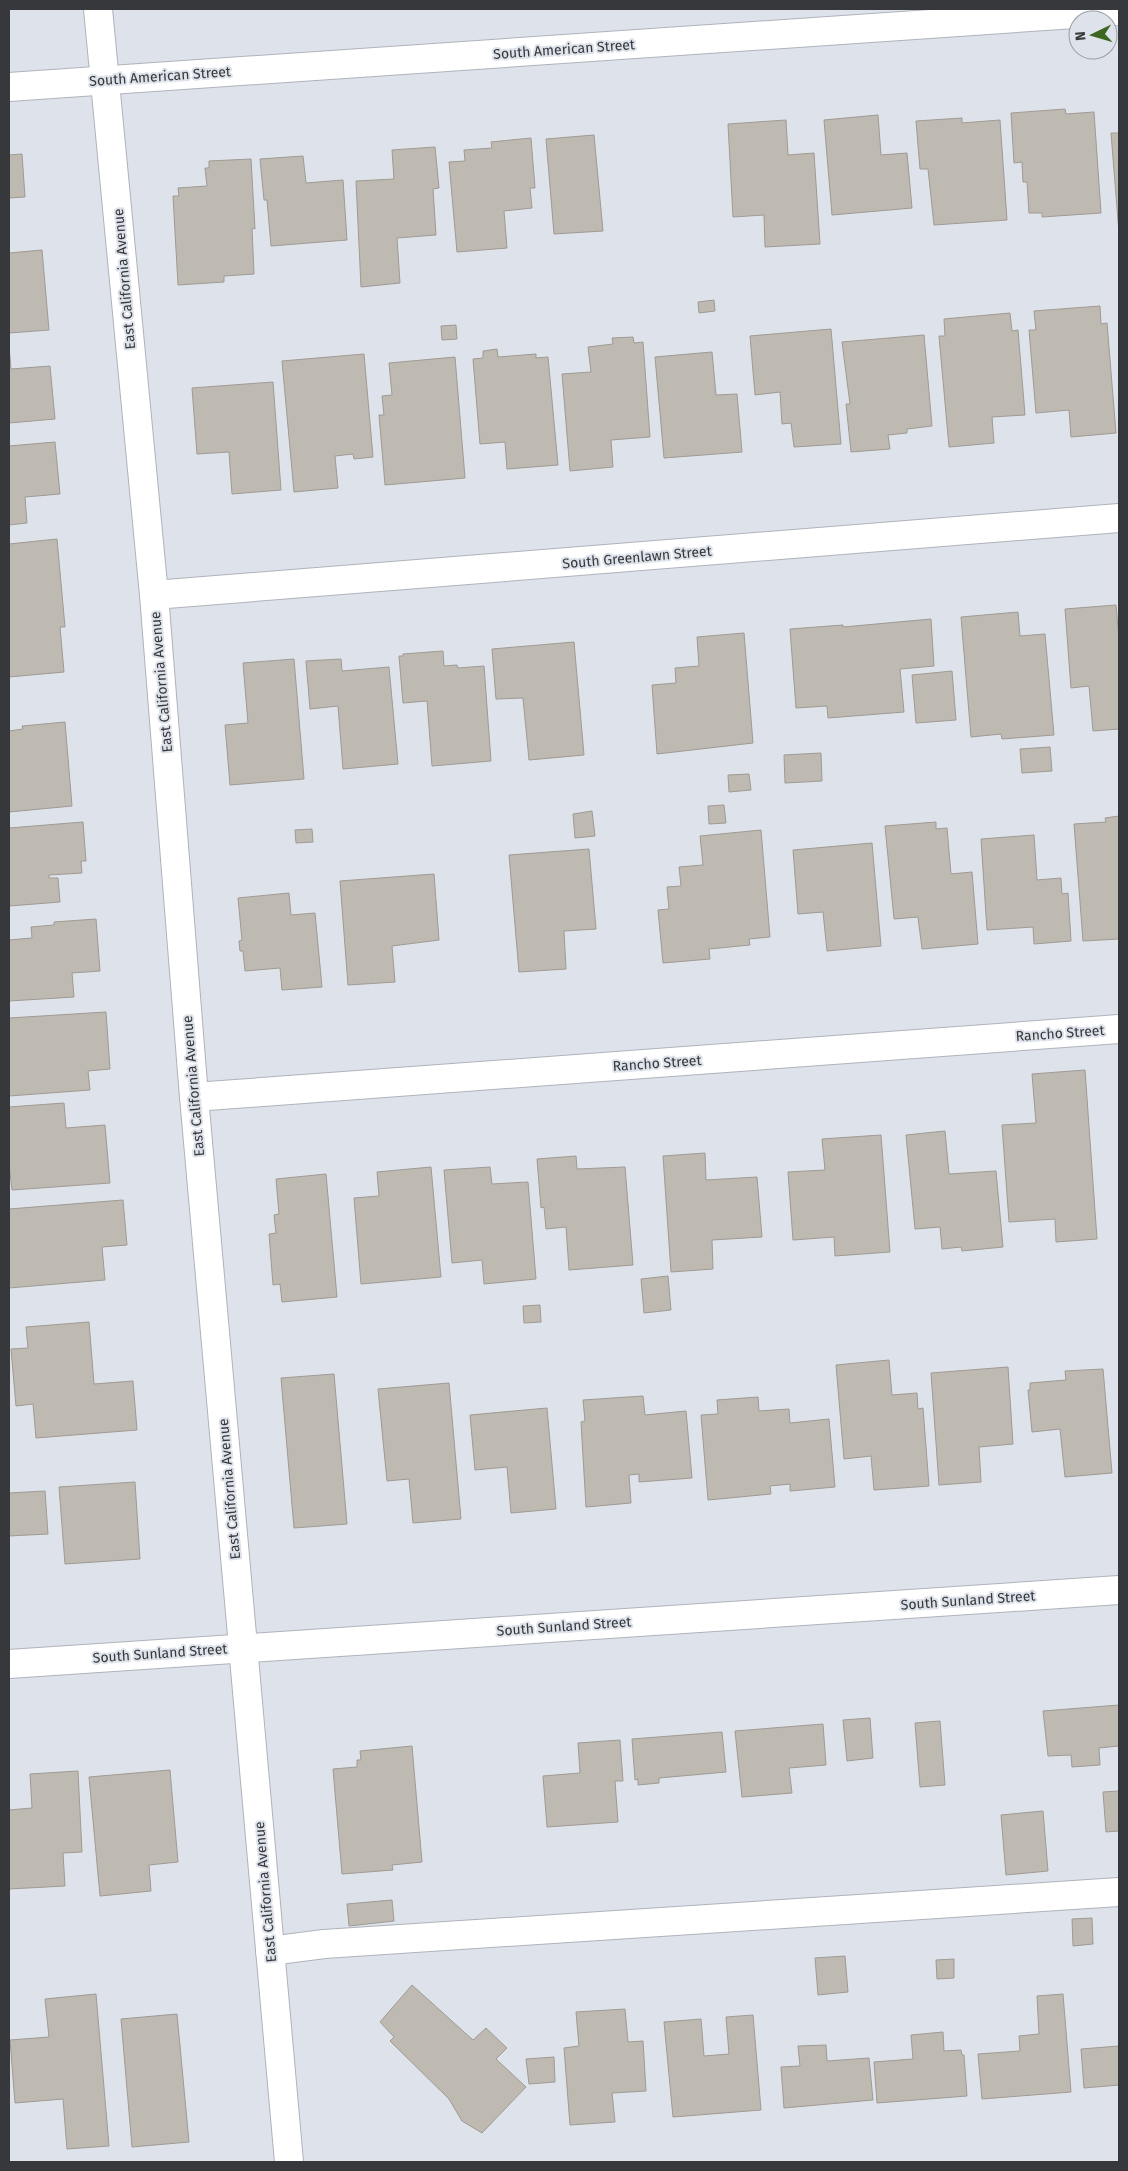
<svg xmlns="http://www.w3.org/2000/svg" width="1128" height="2171" font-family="'Fira Sans',sans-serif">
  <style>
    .building { fill: #bebab2; stroke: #9f9a93 }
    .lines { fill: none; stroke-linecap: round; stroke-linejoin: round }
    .minor-casing { stroke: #afb3bb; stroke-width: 30 }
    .minor { stroke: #fff; stroke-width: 28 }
    .labels { text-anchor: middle; stroke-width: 4; stroke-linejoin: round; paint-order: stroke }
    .street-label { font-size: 14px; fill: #36383b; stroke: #dee2ea }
  </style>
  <rect width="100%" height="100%" fill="#dee2ea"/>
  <!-- building -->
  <g class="building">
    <path d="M1065,109l1,5 28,-2 7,101 -59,4v-4h-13l-2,-31h-4l-1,-20 -8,1 -3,-50z"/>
    <path d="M878,115l3,40 26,-2 5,55 -80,7 -8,-95z"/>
    <path d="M962,118v5l38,-3 7,100 -73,5 -6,-56h-8l-4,-48z"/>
    <path d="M786,120l2,35 26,-2 6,91 -55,3 -1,-32 -31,2 -5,-93z"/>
    <path d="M1111,133h8v100z"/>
    <path d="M594,135l9,96 -49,3 -8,-95z"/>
    <path d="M531,138l4,50h-5l2,20 -28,3 3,37 -50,4 -8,-90 16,-1 -1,-11 28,-2 -1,-6z"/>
    <path d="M435,147l4,41 -6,1 3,46 -39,3 3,45 -39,4 -5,-106 38,-2 -2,-29z"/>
    <path d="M22,154l3,43 -16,1v-43z"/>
    <path d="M303,156l3,27 37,-3 4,60 -76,6 -4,-46h-3l-4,-41z"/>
    <path d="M251,159l4,70 -3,-1 2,46 -30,2v6l-46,3 -5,-89h6l-1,-8 29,-2 -2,-18h4v-7z"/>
    <path d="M42,250l7,80 -40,3v-80z"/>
    <path d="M714,300l1,11 -16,2 -1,-11z"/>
    <path d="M1100,306l1,18 6,-1 9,110 -45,4 -2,-27 -33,3 -7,-83h7l-2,-19z"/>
    <path d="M1010,313l2,18 6,-1 7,85 -33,2 2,26 -45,4 -10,-111h6l-1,-17z"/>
    <path d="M456,325l1,14 -15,1 -1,-14z"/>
    <path d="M831,329l10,115 -47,3 -3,-24 -9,1 -2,-32 -25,3 -5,-59z"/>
    <path d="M924,335l8,91 -25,3v4l-19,2 2,14 -39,3 -5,-48h4l-8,-62z"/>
    <path d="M633,337l1,6 9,-1 7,95 -39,3 2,27 -43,4 -8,-97 29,-2 -3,-25 25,-3 -1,-6z"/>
    <path d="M9,346l2,23 39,-3 5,53 -46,4z"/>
    <path d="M497,349l1,8 38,-3v4l12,-1 10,108 -51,4 -2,-27 -25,2 -7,-85 10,-1v-7z"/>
    <path d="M712,352l4,43 21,-1 5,58 -78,6 -9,-101z"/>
    <path d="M364,354l9,103 -19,2 -1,-5 -18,2 3,32 -44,4 -12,-131z"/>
    <path d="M455,357l10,121 -80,7 -6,-70h5l-2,-19 10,-1 -3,-32z"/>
    <path d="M273,382l8,108 -49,4 -3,-42 -32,2 -5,-66z"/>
    <path d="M55,442l5,52 -35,3 2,26 -18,2v-79z"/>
    <path d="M57,539l8,88h-5l4,45 -55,5v-133z"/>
    <path d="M1116,605l3,33v91l-26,2 -4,-45 -18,2 -6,-79z"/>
    <path d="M1018,612l2,24 25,-2 9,101 -52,4 -1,-5 -30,3 -10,-120z"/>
    <path d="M931,619l3,47 -34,3 4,43 -76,6 -1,-12 -31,2 -6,-79 53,-4v2z"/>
    <path d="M744,633l9,110 -96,11 -5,-69 24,-2 -1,-15 24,-2 -2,-29z"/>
    <path d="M574,642l10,113 -55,5 -6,-62 -27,1 -4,-50z"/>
    <path d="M443,651l1,15 13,-1 1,3 26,-2 7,95 -59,5 -5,-65 -24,2 -4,-47h4v-2z"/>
    <path d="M294,659l10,120 -74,6 -5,-60 23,-2 -5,-60z"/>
    <path d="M341,659l1,12 47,-4 9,97 -55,5 -5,-63 -28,3 -4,-48z"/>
    <path d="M952,671l4,49 -40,3 -4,-48z"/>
    <path d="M65,722l7,84 -63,6v-81l14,-2 -1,-3z"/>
    <path d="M1050,747l2,24 -30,2 -2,-24z"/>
    <path d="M821,753l1,28 -37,2 -1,-28z"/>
    <path d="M749,774l2,16 -22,2 -1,-17z"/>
    <path d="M724,805l2,18 -17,1 -1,-18z"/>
    <path d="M592,811l3,25 -20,2 -2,-24z"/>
    <path d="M1119,816v123l-36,2 -9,-117 32,-2 -1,-4z"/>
    <path d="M83,822l3,39h-5l1,12 -33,2v3h9l2,24 -51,4v-78z"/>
    <path d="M936,822v7l11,-1 4,46 21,-2 6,72 -56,5 -4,-32 -24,2 -9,-93z"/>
    <path d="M312,829l1,13 -17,1 -1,-13z"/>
    <path d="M761,830l9,107 -21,2 1,6 -41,4 1,10 -47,4 -5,-53 11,-1 -2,-22 14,-1 -2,-19 24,-2 -3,-29z"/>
    <path d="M1034,835l3,45 24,-2 1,16 6,-1 3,48 -37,3 -1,-17 -46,3 -6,-91z"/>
    <path d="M872,843l9,103 -54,5 -4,-39 -25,2 -5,-64z"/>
    <path d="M589,849l7,80 -32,2 2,38 -47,3 -10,-117z"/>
    <path d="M434,874l5,66 -47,6 3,36 -47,3 -8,-104z"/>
    <path d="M289,893l2,22 24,-2 7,74 -40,3 -2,-22 -35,3 -2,-20h-3l-1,-10 3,-1 -4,-42z"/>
    <path d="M96,919l4,52 -28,2 2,24 -65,4v-61l23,-2 -1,-11 23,-2v-3z"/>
    <path d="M106,1012l4,57 -22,2 2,19 -81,6v-78z"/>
    <path d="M1085,1070l12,169 -41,3 -1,-23 -46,3 -7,-97 34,-2 -4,-49z"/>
    <path d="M64,1103l2,25 39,-3 5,58 -98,7 -3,-25v-58z"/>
    <path d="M945,1131l4,43 47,-3 7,76 -41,4 -1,-4 -19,2 -2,-22 -25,2 -9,-94z"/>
    <path d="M881,1135l9,117 -55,4 -1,-19 -41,3 -5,-68 37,-2 -3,-31z"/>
    <path d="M705,1153l1,27 51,-3 5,60 -50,3 1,29 -42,3 -8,-116z"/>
    <path d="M576,1156l1,13 48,-2 8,98 -64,5 -3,-43 -20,2 -2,-22 -3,1 -4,-49z"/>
    <path d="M431,1167l10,110 -80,7 -7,-86 25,-2 -2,-24z"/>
    <path d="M490,1167l2,17 36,-2 8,97 -52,5 -2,-24 -30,3 -8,-93z"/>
    <path d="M326,1174l11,123 -55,5 -2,-18 -7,1 -4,-51 7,-1 -2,-18 5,-1 -3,-35z"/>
    <path d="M123,1200l4,45 -25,2 3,33 -96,8v-79z"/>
    <path d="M668,1276l3,34 -27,3 -3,-34z"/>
    <path d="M540,1305l1,17 -17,1 -1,-17z"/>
    <path d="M89,1322l5,62 39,-3 4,49 -101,8 -3,-34 -17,2 -5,-57 17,-1 -2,-21z"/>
    <path d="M889,1360l3,35 25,-2 1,16 5,-1 6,78 -55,4 -3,-34 -27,3 -8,-94z"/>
    <path d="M1008,1367l5,77 -34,3 2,35 -42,3 -8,-112z"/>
    <path d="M1103,1369l9,104 -47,4 -5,-48 -28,3 -4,-42h2v-7l36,-3 -1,-9z"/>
    <path d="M334,1374l13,150 -53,4 -13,-150z"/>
    <path d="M449,1383l12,136 -48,4 -4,-44 -22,2 -9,-92z"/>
    <path d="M643,1396l2,19 41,-4 6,67 -53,4v-8l-10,1 2,28 -45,4 -5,-85 4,-1 -2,-21z"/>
    <path d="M758,1397l1,14 30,-2 1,14 39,-4 6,68 -45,4v-7l-20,2 1,8 -63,6 -7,-85 17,-1 -1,-14z"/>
    <path d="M547,1408l9,101 -45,4 -4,-46 -32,3 -5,-55z"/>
    <path d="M135,1482l5,77 -75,5 -6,-77z"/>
    <path d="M45,1491l3,43 -39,2v-43z"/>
    <path d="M1119,1705v41l-20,2 1,17 -28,2 -1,-12 -23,1 -5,-45z"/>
    <path d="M870,1718l3,40 -26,3 -4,-41z"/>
    <path d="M940,1721l5,64 -25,2 -5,-64z"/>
    <path d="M823,1724l3,41 -37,3 3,25 -50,4 -7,-66z"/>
    <path d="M722,1732l4,40 -67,6v5l-21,2v-6l-3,1 -3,-41z"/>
    <path d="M620,1740l3,41h-8l3,41 -71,5 -4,-51 37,-3 -2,-30z"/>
    <path d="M412,1746l10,116 -30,3 1,5 -51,4 -9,-105 24,-2v-7h4l-1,-9z"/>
    <path d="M170,1770l8,92 -29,3 2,26 -51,5 -11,-119z"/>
    <path d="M78,1771l4,81 -19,1 2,33 -56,3v-79l23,-2 -2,-34z"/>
    <path d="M1119,1791v40l-13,1 -3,-40z"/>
    <path d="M1043,1811l5,60 -42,4 -5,-60z"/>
    <path d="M392,1900l2,21 -45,5 -2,-22z"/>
    <path d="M1092,1918l1,26 -20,2 -1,-27z"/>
    <path d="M845,1956l3,36 -30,3 -3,-37z"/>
    <path d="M954,1959v19l-17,1 -1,-19z"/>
    <path d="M412,1985l61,55 13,-12 21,20 -11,11 30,28 -44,46 -20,-12 -13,-22 -59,-58 4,-4 -14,-15z"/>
    <path d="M96,1994l13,152 -42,3 -4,-50 -48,4 -5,-63 39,-3 -4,-38z"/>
    <path d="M1063,1994l8,98 -89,7 -4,-45 42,-3 -1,-15 20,-2 -2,-38z"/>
    <path d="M625,2009l3,33 15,-1 3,50 -34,2 3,29 -45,3 -6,-77 15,-2 -3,-34z"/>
    <path d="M177,2014l12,128 -57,5 -11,-128z"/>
    <path d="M753,2015l8,95 -88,7 -9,-95 37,-3 3,37 25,-2 -3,-37z"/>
    <path d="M943,2032l1,19 17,-1 1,5h2l3,41 -90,7 -3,-41 39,-3 -2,-24z"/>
    <path d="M826,2045l1,16 42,-3 4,42 -89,8 -3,-41 19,-1 -2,-20z"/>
    <path d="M1119,2046v39l-35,3 -3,-39z"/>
    <path d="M554,2057l1,25 -26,2 -3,-25z"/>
  </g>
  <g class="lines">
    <defs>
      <g id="minor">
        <path d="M98,9l56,586 40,502 95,1065"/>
        <path d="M9,87l1110,-76"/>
        <path d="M154,595l965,-77"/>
        <path d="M194,1097l925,-68"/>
        <path d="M9,1664l1110,-74"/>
        <path d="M270,1951l54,-7 795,-52"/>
      </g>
    </defs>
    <!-- minor casing -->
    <use href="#minor" class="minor-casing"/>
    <!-- minor -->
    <use href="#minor" class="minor"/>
  </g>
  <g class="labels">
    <!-- street labels -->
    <g class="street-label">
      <text transform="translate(564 49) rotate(-4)" y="5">South American Street</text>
      <text transform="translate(160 76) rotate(-4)" y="5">South American Street</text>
      <text transform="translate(124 279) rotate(-95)" y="5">East California Avenue</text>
      <text transform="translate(637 557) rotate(-5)" y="5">South Greenlawn Street</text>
      <text transform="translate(161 682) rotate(-95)" y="5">East California Avenue</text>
      <text transform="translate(1060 1033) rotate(-4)" y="5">Rancho Street</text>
      <text transform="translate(657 1063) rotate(-4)" y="5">Rancho Street</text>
      <text transform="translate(193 1086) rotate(-95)" y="5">East California Avenue</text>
      <text transform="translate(229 1489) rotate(-95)" y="5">East California Avenue</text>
      <text transform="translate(968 1600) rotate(-4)" y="5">South Sunland Street</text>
      <text transform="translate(564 1626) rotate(-4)" y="5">South Sunland Street</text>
      <text transform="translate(160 1653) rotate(-4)" y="5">South Sunland Street</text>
      <text transform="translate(265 1892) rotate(-95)" y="5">East California Avenue</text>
    </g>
  </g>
  <!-- border -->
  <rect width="1128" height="2171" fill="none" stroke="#36383b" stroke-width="20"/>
  <!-- north arrow -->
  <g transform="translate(1093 35) rotate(265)"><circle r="24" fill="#dee2ea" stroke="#9b9ea4"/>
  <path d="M0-4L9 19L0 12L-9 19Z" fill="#3d6621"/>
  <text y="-8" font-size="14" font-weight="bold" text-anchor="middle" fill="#36383b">N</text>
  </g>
</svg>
